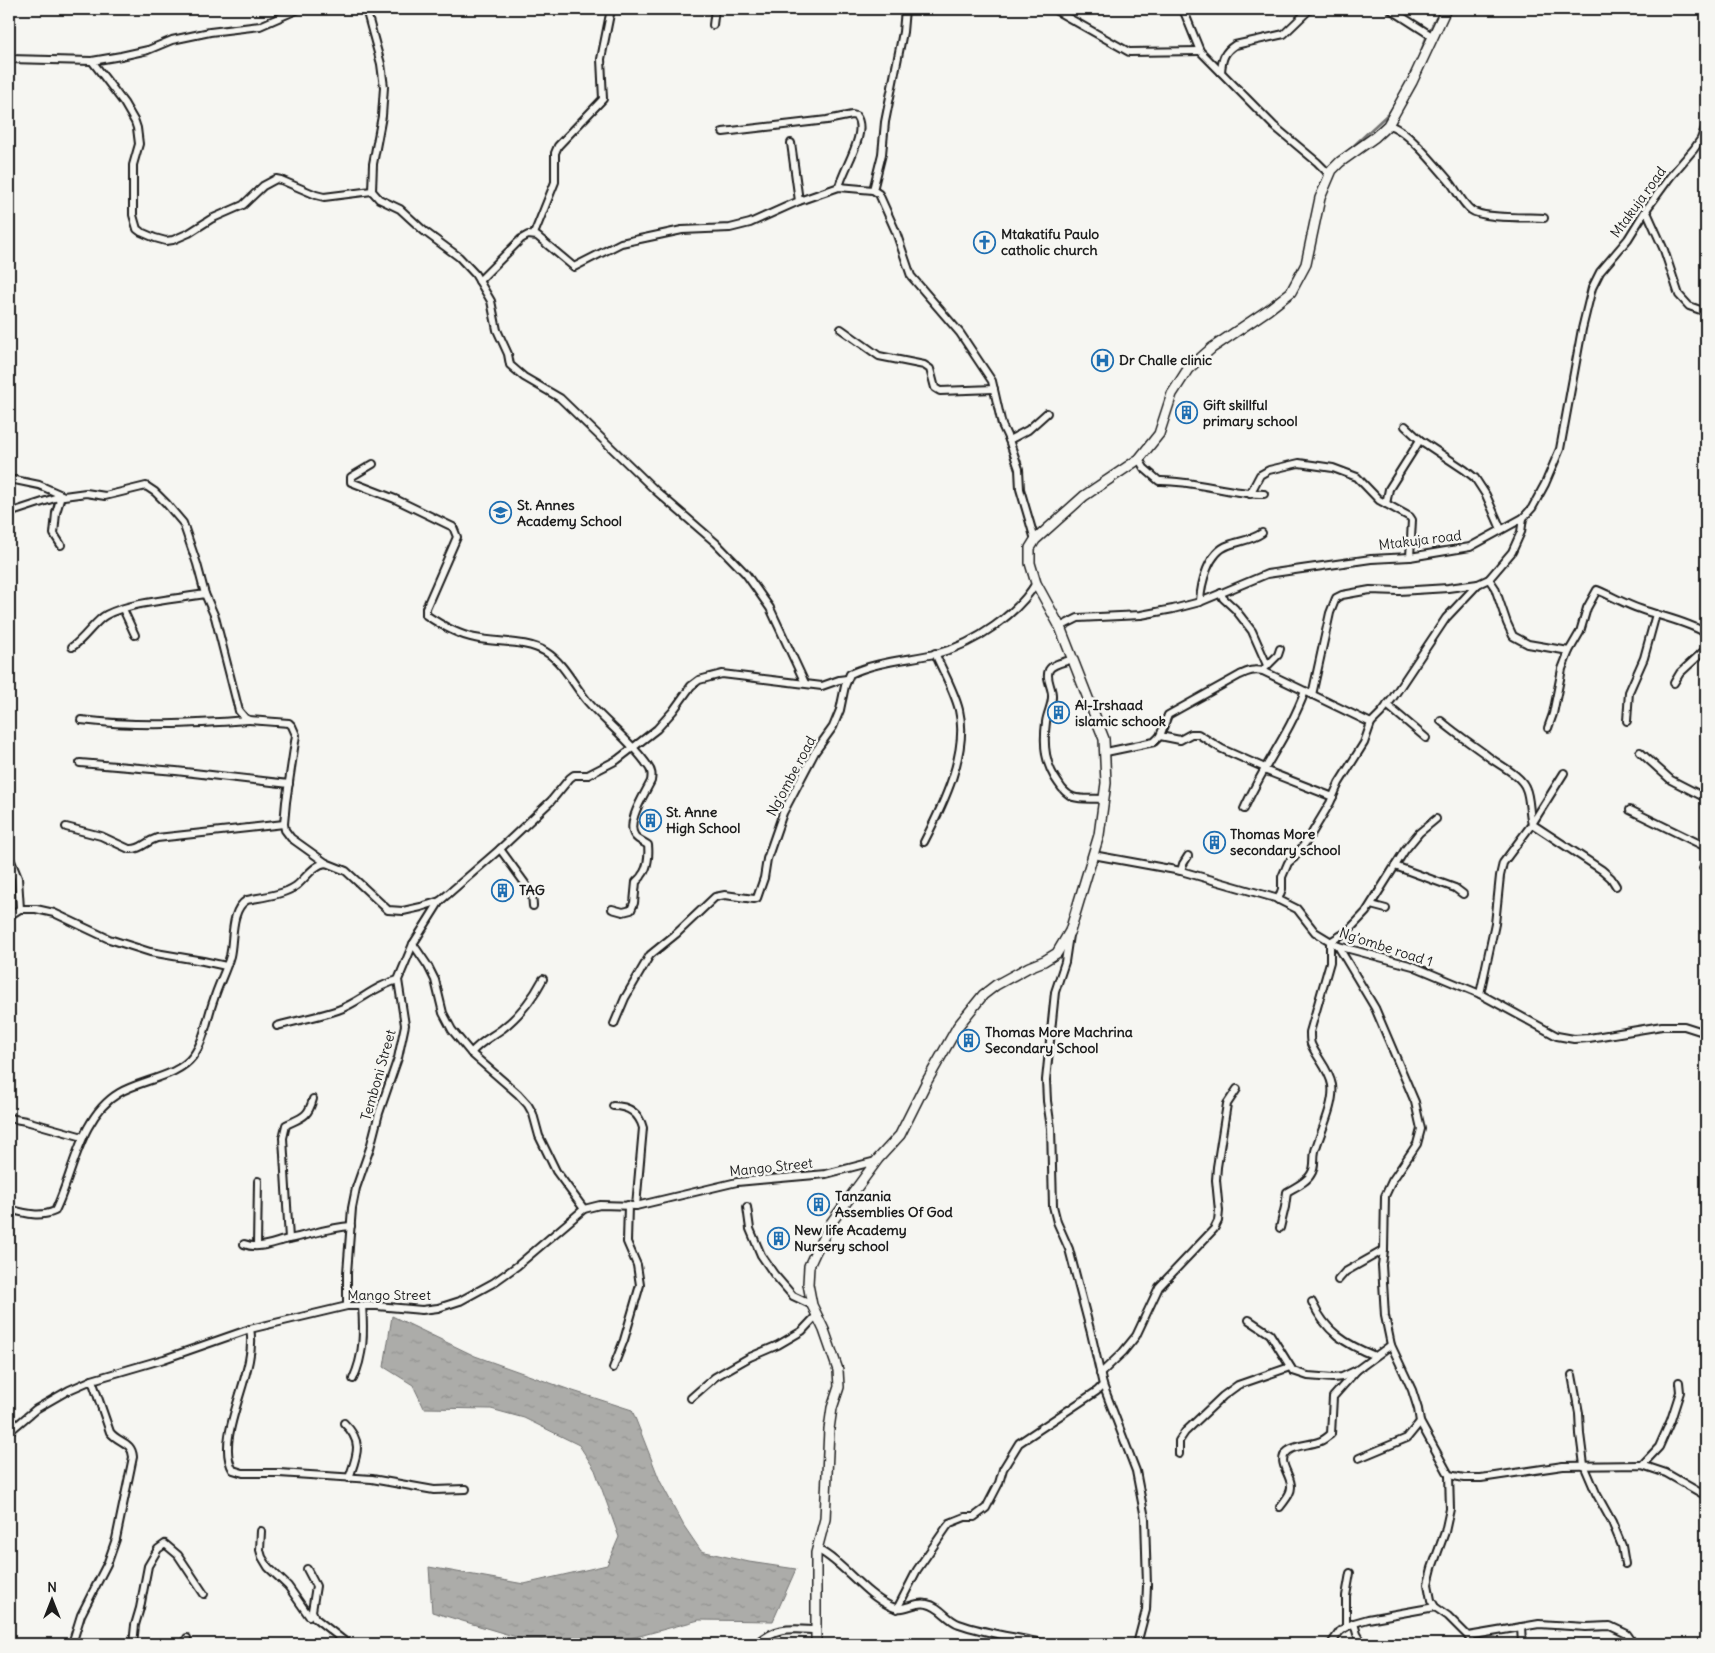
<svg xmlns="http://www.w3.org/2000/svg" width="1715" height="1653" font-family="Delius,sans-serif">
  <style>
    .built { fill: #e6e6e2 }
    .water { fill: url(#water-ripples); stroke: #727271 }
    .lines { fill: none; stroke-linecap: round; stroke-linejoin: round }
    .stream { stroke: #727271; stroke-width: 2.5 }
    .minor-casing { stroke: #1c1c1c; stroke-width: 10 }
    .tertiary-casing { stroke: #1c1c1c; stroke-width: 12 }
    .minor { stroke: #f6f6f2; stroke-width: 6 }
    .tertiary { stroke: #f6f6f2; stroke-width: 9 }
    .labels { text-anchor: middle; stroke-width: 5; stroke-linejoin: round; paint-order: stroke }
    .street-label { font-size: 14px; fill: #1c1c1c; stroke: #f6f6f2 }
    .poi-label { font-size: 14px; font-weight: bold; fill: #1c1c1c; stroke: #f6f6f2; text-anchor: start }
  </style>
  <defs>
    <pattern id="water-ripples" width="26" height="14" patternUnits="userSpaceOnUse" patternTransform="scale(1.25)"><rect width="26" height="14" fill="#acaca9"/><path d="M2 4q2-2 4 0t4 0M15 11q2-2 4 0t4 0" fill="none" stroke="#939391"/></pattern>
  </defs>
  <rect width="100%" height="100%" fill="#f6f6f2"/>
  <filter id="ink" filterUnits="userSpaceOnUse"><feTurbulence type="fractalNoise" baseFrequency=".02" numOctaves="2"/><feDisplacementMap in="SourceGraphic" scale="10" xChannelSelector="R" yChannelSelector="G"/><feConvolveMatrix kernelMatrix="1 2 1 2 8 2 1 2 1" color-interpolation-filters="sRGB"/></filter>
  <g filter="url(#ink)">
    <!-- built -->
    <path class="built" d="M1100,350l11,4 -5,16 -11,-4z"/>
    <!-- water -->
    <path class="water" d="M392,1316l83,40 95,34 62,20 28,71 24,45 17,25 48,11 47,7 -23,52 -74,-1 -82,22 -33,2h-44l-108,-32 -3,-45 95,17 83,-19 12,-28 -24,-67 -16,-25 -55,-27 -33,-9 -67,-1 -11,-23 -29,-18z"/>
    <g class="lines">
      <!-- stream -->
      <g class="stream">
        <path d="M1416,64l12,-31 13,-24"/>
        <path d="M1349,150l40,-37 7,-11"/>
        <path d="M1185,367l2,-5 10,-6"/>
      </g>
      <defs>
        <g id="minor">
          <path d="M366,9l15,55 3,23 -2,29 -9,48 -1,27 7,8 21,10 24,22 35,26 16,17 16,27 6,29 11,24 2,11 14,12 36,21 96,93 60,52 30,31 24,34 35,75"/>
          <path d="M1053,9l76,43 71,-1"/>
          <path d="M1183,9l17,42 74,75 43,36 9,9 3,6"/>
          <path d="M1390,9l42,27"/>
          <path d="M713,25l2,-16"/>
          <path d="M9,59l83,2 29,-5 27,-6 24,-10 38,-8 50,-6 39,-17"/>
          <path d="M92,61l32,42 11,19 2,6 2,16 -6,21v50l4,14 4,3 14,6 11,3 7,-1 16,-7 22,-14 32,-14 20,-19 13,-7 5,1 35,15 8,2 48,-6"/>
          <path d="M1221,72c1,-13 3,-20 14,-27l49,-11 26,-25"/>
          <path d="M1388,125c18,3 49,42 62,57 7,9 12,21 21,28 11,9 57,7 73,8"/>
          <path d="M723,132l104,-12 25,-5 4,1c13,16 -13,53 -17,71"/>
          <path d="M873,190l9,-36 3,-32 18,-90 2,-23"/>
          <path d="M799,201l40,-14 34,3 6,4 17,38 15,44 49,57 32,48 10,44 7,15 10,29 1,20 15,51"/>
          <path d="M1646,210l18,40 15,45 10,11 17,6"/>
          <path d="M534,234l21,-52v-29l3,-7 45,-47 -2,-40 10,-50"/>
          <path d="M479,281l42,-42 7,-4 9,1 37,31 47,-24 61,-13 48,-2 20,-5 49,-22 -8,-58"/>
          <path d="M841,329l38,27 45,9 6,4 5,19 5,3 54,-2"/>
          <path d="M1405,426l15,14 45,30 10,8 11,17 15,34"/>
          <path d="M1009,440l19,-10 19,-17"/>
          <path d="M1139,459l5,9 15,13c35,-1 70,13 105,13"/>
          <path d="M373,464l-22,13v5l44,17 58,28 4,10 -31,71v7c15,10 32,20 49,23 23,5 51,2 71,14 18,11 28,34 42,50 19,22 44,40 60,64 4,5 4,9 3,15 -6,13 -26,42 -16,55 4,5 9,6 13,9 1,9 0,23 -6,30 -1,3 -4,4 -6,7l-2,21 -3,7 -8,2 -11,-3"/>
          <path d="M9,481l6,-1 24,5 25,11 22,-3 19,3 41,-10 9,6 11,11 17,20 14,41 8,30 10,23 24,94 6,7 4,2 40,3 3,3 4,9 -10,67 -2,22 1,6 6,8 35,25"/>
          <path d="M1250,494l10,-19 9,-5 30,-7 34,5 24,9 22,23 31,17 2,3 -2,37"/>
          <path d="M1386,504l3,-15 31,-49"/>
          <path d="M9,513l52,-17"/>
          <path d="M61,545l-7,-11 2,-21 5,-17"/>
          <path d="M1489,579l6,9 12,35 6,13 15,8 41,7"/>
          <path d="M1221,593l2,5 12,11 17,22 15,34"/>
          <path d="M1200,602c1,-19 8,-50 29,-57 11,-4 23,-5 33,-12"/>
          <path d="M123,609l12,26"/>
          <path d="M1060,627l18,-9 63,-3 32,-6 27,-7 67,-28 104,-15 39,-2 60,-10 53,-29 9,-10 13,-24 15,-35 22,-120 10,-41 8,-16 28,-33 18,-29 24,-33 24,-28 7,-10 5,-14"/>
          <path d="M72,647c12,-8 24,-27 34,-32 24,-13 71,-16 99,-21"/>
          <path d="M1073,659c-7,3 -20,4 -24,11 -4,9 4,18 3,27 0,8 -5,17 -6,25 -3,24 -1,43 13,62 3,5 9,11 14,13 9,3 22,1 31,2"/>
          <path d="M1265,668l13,-13 2,-6"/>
          <path d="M1674,683l6,-10 26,-24"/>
          <path d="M1312,695l18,-82 6,-15 6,-3 28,-5 29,1 49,-3 30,-4"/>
          <path d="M1387,705l39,33"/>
          <path d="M81,720c56,7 113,4 168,0"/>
          <path d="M1441,721c14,12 29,22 44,33 11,10 36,20 41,35 4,9 3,24 6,35l70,46 9,8 5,8"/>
          <path d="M1627,721l2,-29 15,-34 12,-44"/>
          <path d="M1548,728l5,-14 9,-45 7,-18 11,-19 7,-24 10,-18c15,6 28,14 43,19 22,8 46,12 66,24"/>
          <path d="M1160,736l20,4 11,-6h7l24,15 43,19"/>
          <path d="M1106,752l48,-10 6,-6 8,-21 72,-40c8,-4 14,-6 23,-4l108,52"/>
          <path d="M1640,752l31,28 35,18"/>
          <path d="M80,763l96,8 113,13"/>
          <path d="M1264,770l69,27"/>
          <path d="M1244,809c18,-41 46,-76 61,-118"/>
          <path d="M1630,810l76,37"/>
          <path d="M66,827l35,9 28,13c12,1 16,-7 28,-11l127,-14"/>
          <path d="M924,842c19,-37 45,-90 35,-132 -5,-20 -16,-38 -24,-57"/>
          <path d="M500,849l32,44 1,13"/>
          <path d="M1093,855l88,16 94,27 22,11 18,23 23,14 75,20 67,28 77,42 17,3 15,-1 73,-12h22l22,7"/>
          <path d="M9,856l9,22 2,31"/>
          <path d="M1395,866l60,22 8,6"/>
          <path d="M1703,868l3,-5"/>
          <path d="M1181,871l2,-7 5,-8"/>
          <path d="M1278,900l4,-11v-12l6,-14 6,-5 15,-20 21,-35 9,-20 25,-40 7,-20 10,-10 11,-14 54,-81 32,-34 11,-5 23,-27 9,-20 2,-14"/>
          <path d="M1371,905l15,4"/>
          <path d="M9,916l11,-7h16l18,4 55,26 41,13 53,9 23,5"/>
          <path d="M1069,935l-4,27 -10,30 -9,88 1,21 4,27 2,78 4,16 12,27 22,84 12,52 33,86 9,47 2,67 -1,25 -9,34"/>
          <path d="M413,944l15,22 7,14 8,33 9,17 19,23 47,41 10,11 5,9 6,22 17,35 28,38"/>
          <path d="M1338,946l37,62 40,94 6,27 -4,15 -25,37 -7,15 -1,54 -2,15 3,51 6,29 21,45 6,19 2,13 29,53 1,34 -5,23 -13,36 -4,16 3,16 4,7 13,9 20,20 5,8"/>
          <path d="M1480,994l15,-70 5,-48 3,-13 29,-39 32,-51"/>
          <path d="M614,1024l11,-26 25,-43 26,-21 39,-37 10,-2 29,4 3,-1 7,-20 3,-19 16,-46 32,-61 18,-25 7,-17 5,-24 5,-12c27,-13 59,-14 89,-21 35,-9 79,-39 97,-70"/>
          <path d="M277,1026c20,-6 41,-9 61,-16 22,-8 36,-24 60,-30"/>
          <path d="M471,1053c9,-11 20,-16 31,-24 17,-13 31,-31 41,-50"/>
          <path d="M613,1106c16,0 26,7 30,22l-7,78"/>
          <path d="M9,1118l17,3 57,16"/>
          <path d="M747,1207l3,22 11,26 13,19 19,22 19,9"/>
          <path d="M9,1209c15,4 30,9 46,2 19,-38 24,-94 64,-118 21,-13 59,-16 74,-37 12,-16 14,-39 21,-57 4,-14 12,-28 16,-43 4,-17 0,-46 17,-56 15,-3 36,-5 49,-14 9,-7 18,-22 30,-23l20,8 42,39 15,1 18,-4 19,-6"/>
          <path d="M1280,1228l5,-21 2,-15c8,-5 20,-10 24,-18 5,-7 2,-15 4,-23 5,-18 20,-47 17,-66 -3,-16 -15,-27 -21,-41 -1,-3 -1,-8 -1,-12l20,-70v-20l18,-11 18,-19 39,-62 14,-17 17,-14"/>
          <path d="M289,1239l-6,-101 3,-13c17,-8 22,-8 27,-26"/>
          <path d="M244,1244c15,6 30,-2 45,-5 21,-4 41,-12 62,-13"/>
          <path d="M257,1246l1,-65"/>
          <path d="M1338,1280l7,-8 39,-22"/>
          <path d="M1312,1302c14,30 33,42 63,54"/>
          <path d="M347,1306v-33l5,-65 4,-20 14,-40 9,-35 19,-55 7,-33 -7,-45 15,-36 27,-43 60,-52 51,-48 19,-23 4,-3h14l29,-15 40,-31 16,-18 18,-25 8,-6 23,-6 100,12 17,-6 8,-1"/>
          <path d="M1249,1320l21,14 23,37 15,5 25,2 9,-1 15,-7 34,-25"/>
          <path d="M250,1329c9,41 -37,108 -17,141l10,3h36l93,6 62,11 32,-1"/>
          <path d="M613,1368l11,-28 16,-55 -3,-20 -10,-23 1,-37"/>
          <path d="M1100,1374l23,-22 13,-16 23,-49 55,-58 4,-8 1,-10 -3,-31 1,-13 10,-63 10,-15"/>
          <path d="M1572,1375l7,38 1,21 4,31 12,28 16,29 10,24 3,18"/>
          <path d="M353,1379c11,-24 11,-47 9,-74"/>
          <path d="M691,1398l24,-21 35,-20 28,-12 24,-14 15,-16"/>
          <path d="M344,1423c20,19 13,32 5,55"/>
          <path d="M9,1432l27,-23 33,-19 23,-10 72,-21 86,-30 97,-23h30l45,4 16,-2 22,-7 33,-18 24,-17 67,-57 16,-4 36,1 101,-24 89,-8 50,-13"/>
          <path d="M1179,1454v-13l6,-9 38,-36 15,-11 52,-18"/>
          <path d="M1359,1458l48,-20 13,-16"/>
          <path d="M1642,1465l17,-18 12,-27 9,-28 -1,-10"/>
          <path d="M1449,1475l15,3h17l82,-12 79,-1 24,8 40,23"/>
          <path d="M1280,1507c4,-6 11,-12 11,-20 1,-12 -16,-26 -3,-36 7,-6 21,-6 30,-9 5,-1 9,-5 13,-8l2,-37 24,-27"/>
          <path d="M261,1531l-1,19 2,7 6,10 20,19 21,30"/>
          <path d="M817,1549c27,14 45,43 73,57 13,7 24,-5 37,-2 13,2 20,16 32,20 28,10 58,13 86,20"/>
          <path d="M307,1569l9,17 -4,25 3,7 33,26"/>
          <path d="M897,1609l20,-39 29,-42 4,-5 15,-6h9l12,-9 13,-25 4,-14 16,-26 78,-52 6,-6"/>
          <path d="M1354,1623l3,11 6,10"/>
          <path d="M1346,1627v-31l4,-23"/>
          <path d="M1521,1627l1,17"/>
          <path d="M1468,1636l71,-12 47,3 24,-1 17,8 7,10"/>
          <path d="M72,1644l9,-29 27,-53 8,-23 17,-82c-1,-16 -15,-14 -23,-25l-18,-52"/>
          <path d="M133,1644l2,-19 5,-17 8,-42 10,-17 7,-5 13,11 26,39"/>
          <path d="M185,1644l2,-6"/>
          <path d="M757,1644c19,-18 34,-15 58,-14"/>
          <path d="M1331,1644l9,-13 6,-4 8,-4 14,-4 67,-12"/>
        </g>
        <path id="tertiary" d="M816,1644v-91l9,-34 4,-90 3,-21 7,-21 -1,-17 -14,-40 -12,-25 -4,-21 1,-18 6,-13 16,-30 47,-64 22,-24 27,-54 31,-55 25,-31 13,-10 33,-18 15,-6 13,-8 13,-22 29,-96 7,-52 -2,-44 -44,-112 -24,-44 -6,-20v-15l5,-8 49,-44 55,-37 20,-25 13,-40 16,-25 24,-21 56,-38 23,-18 15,-28 14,-66 12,-28 8,-8 35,-25 13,-12 24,-43 34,-73"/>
      </defs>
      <!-- minor casing -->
      <use href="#minor" class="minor-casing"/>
      <!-- tertiary casing -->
      <use href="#tertiary" class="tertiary-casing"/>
      <!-- minor -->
      <use href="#minor" class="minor"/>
      <!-- tertiary -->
      <use href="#tertiary" class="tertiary"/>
    </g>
  </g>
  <!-- icons -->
  <defs>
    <symbol id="church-ring" viewBox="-11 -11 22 22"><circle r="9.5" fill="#f6f6f2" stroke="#1f6fb2" stroke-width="1.5"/><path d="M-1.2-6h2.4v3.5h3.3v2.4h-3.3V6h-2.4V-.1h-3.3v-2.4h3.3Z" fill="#1f6fb2"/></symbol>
    <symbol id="hospital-ring" viewBox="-11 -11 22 22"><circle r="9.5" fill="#f6f6f2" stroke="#1f6fb2" stroke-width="1.5"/><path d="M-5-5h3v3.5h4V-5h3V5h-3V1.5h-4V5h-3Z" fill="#1f6fb2"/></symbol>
    <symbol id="building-ring" viewBox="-11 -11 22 22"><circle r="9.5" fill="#f6f6f2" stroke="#1f6fb2" stroke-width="1.5"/><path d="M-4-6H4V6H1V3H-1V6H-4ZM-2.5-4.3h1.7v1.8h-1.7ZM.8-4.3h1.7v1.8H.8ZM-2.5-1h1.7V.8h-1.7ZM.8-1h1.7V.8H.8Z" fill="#1f6fb2"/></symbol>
    <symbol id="school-ring" viewBox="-11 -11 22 22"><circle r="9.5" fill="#f6f6f2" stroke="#1f6fb2" stroke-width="1.5"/><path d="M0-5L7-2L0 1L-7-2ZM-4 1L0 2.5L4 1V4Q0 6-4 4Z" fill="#1f6fb2"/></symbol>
  </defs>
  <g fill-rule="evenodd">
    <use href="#church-ring" x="972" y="230" width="25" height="25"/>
    <use href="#hospital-ring" x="1090" y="348" width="25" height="25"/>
    <use href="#building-ring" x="1174" y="400" width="25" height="25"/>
    <use href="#school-ring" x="488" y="500" width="25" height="25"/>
    <use href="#building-ring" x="1046" y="700" width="25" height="25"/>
    <use href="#building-ring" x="638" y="808" width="25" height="25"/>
    <use href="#building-ring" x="1202" y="830" width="25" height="25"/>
    <use href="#building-ring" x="490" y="878" width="25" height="25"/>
    <use href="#building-ring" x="956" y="1028" width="25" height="25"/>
    <use href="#building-ring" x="806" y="1192" width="25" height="25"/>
    <use href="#building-ring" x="766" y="1226" width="25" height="25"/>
  </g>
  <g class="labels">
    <!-- street labels -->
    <g class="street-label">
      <text transform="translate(1638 202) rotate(-54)" y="5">Mtakuja road</text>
      <text transform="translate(1420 540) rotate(-7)" y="5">Mtakuja road</text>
      <text transform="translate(791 776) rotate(-62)" y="5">Ng'ombe road</text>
      <text transform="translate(1386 947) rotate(18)" y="5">Ng’ombe road 1</text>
      <text transform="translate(378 1075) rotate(-74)" y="5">Temboni Street</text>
      <text transform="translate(771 1167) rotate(-6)" y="5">Mango Street</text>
      <text x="389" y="1300">Mango Street</text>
    </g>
    <!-- poi labels -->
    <g class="poi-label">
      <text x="1001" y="239">Mtakatifu Paulo<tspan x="1001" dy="16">catholic church</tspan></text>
      <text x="1119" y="365">Dr Challe clinic</text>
      <text x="1203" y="410">Gift skillful<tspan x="1203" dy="16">primary school</tspan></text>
      <text x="517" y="510">St. Annes<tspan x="517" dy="16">Academy School</tspan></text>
      <text x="1075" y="710">Al-Irshaad<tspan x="1075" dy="16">islamic schook</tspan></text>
      <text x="666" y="817">St. Anne<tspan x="666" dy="16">High School</tspan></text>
      <text x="1230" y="839">Thomas More<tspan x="1230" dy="16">secondary school</tspan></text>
      <text x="519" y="895">TAG</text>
      <text x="985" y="1037">Thomas More Machrina<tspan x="985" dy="16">Secondary School</tspan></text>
      <text x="835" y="1201">Tanzania<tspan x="835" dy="16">Assemblies Of God</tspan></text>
      <text x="794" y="1235">New life Academy<tspan x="794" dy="16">Nursery school</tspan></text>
    </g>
  </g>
  <!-- margin -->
  <rect width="1715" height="1653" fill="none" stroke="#f6f6f2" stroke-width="30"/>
  <rect x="15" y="15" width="1685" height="1623" fill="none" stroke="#1c1c1c" stroke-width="2" filter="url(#ink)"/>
  <!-- north arrow -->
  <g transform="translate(52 1600)" stroke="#f6f6f2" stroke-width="4" paint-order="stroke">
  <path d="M0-4L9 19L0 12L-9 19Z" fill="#1c1c1c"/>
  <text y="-8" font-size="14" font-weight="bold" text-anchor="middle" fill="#1c1c1c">N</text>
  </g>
</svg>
